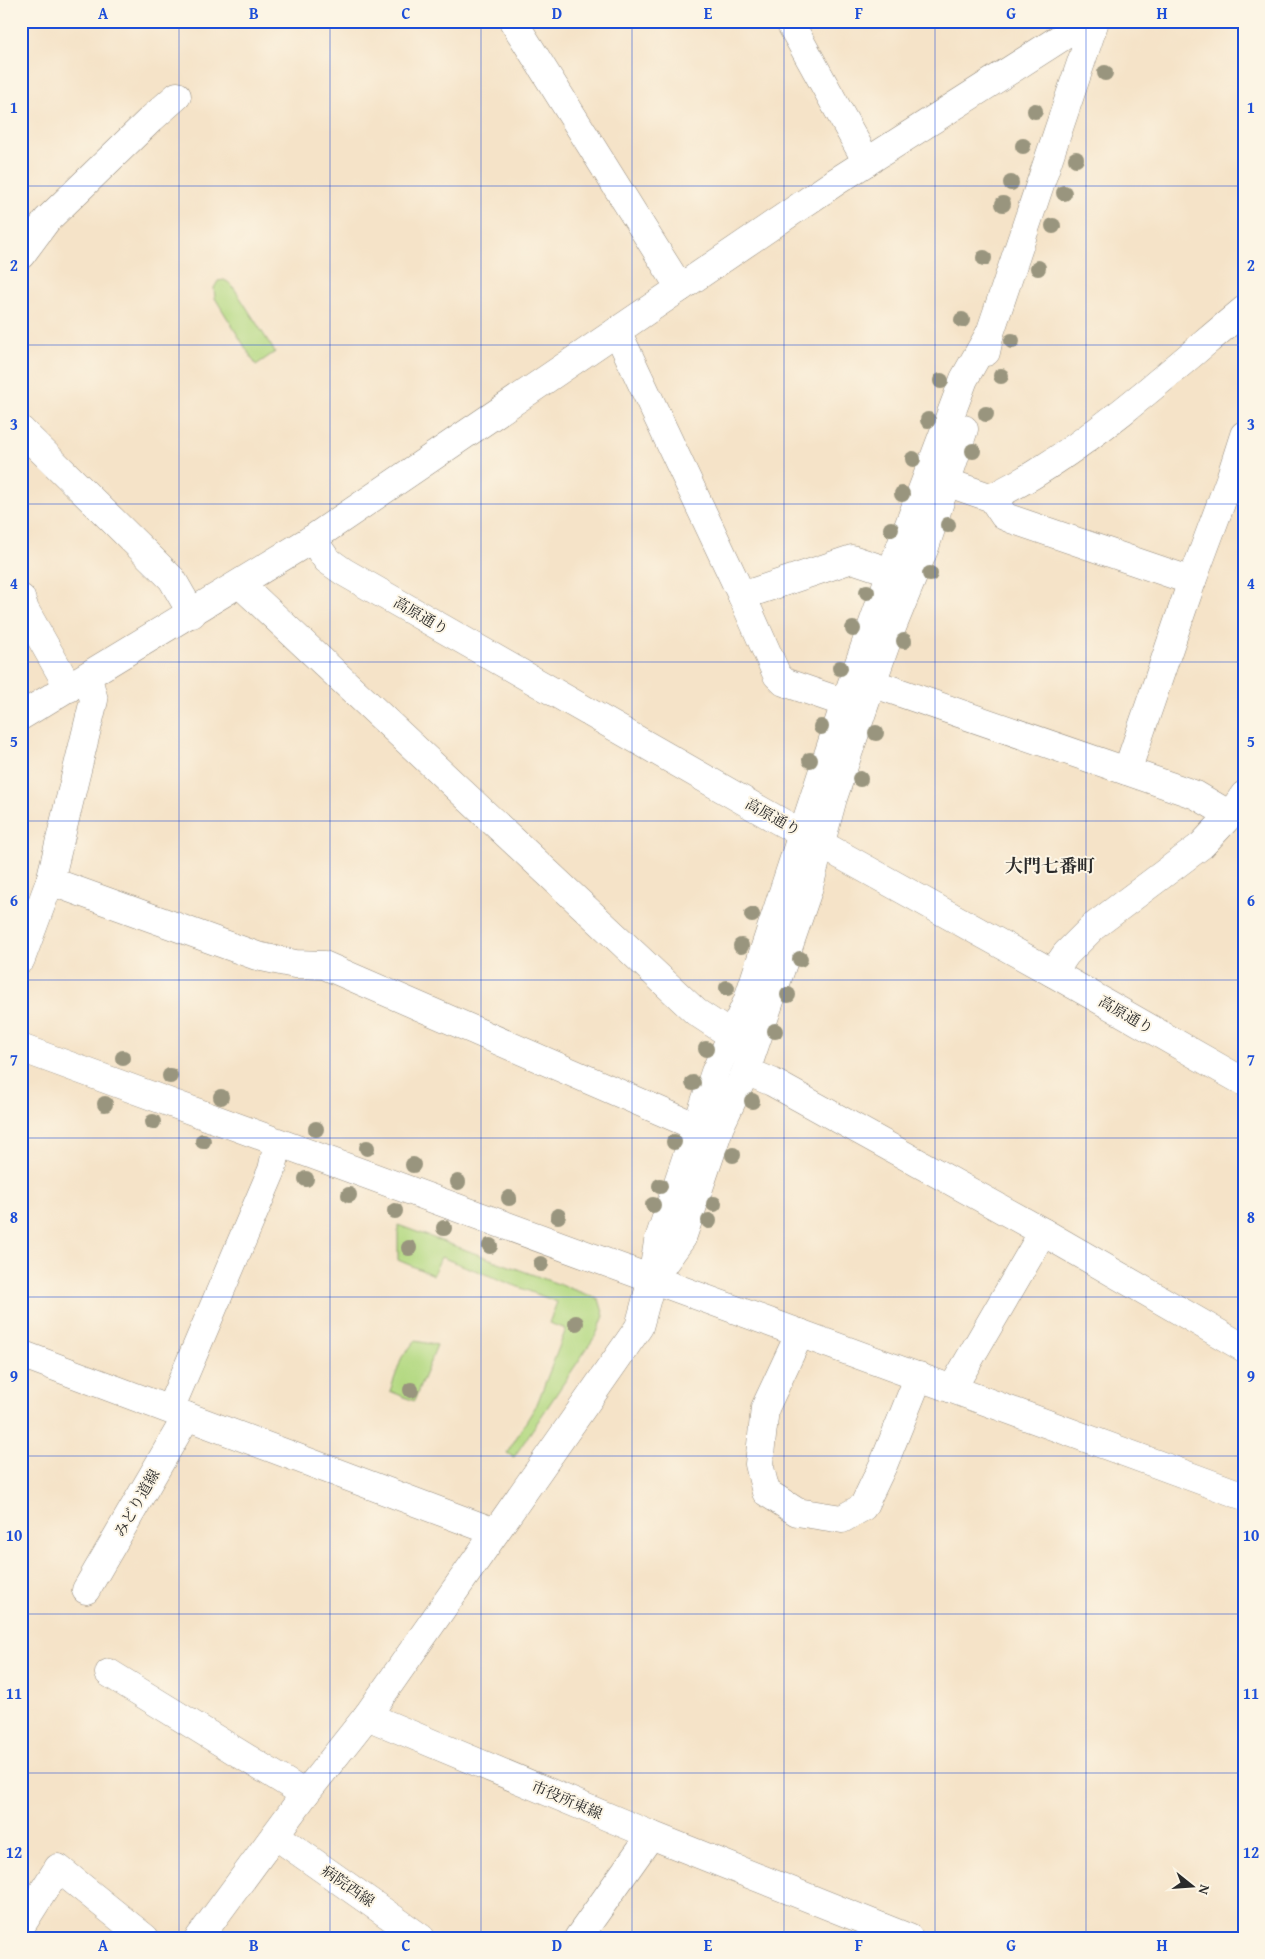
<svg xmlns="http://www.w3.org/2000/svg" width="1265" height="1959" font-family="'Gentium Book Plus','Noto Serif JP',serif">
  <style>
    .green { fill: #b4d982; stroke: #708256 }
    .lines { fill: none; stroke-linecap: round; stroke-linejoin: round }
    .minor-casing { stroke: #90877a; stroke-width: 29 }
    .minor { stroke: #fff; stroke-width: 28 }
    .tree { fill: #99957e }
    .grid { fill: none; stroke: #1d4ed8; stroke-width: 1; stroke-opacity: 0.55 }
    .labels { text-anchor: middle; stroke-width: 4; stroke-linejoin: round; paint-order: stroke }
    .street-label { font-size: 15px; fill: #2b2b2b; stroke: #fcf5e5 }
    .quarter-label { font-size: 18px; font-weight: bold; fill: #2b2b2b; stroke: #fcf5e5 }
    .neatline { fill: none; stroke: #1d4ed8; stroke-width: 2 }
    .grid-label { font-size: 16px; text-anchor: middle; font-weight: bold; fill: #1d4ed8 }
  </style>
  <rect width="100%" height="100%" fill="#fcf5e5"/>
  <filter id="ink" filterUnits="userSpaceOnUse"><feTurbulence type="fractalNoise" baseFrequency=".02" numOctaves="2"/><feDisplacementMap in="SourceGraphic" scale="10" xChannelSelector="R" yChannelSelector="G"/><feConvolveMatrix kernelMatrix="1 2 1 2 8 2 1 2 1" color-interpolation-filters="sRGB"/></filter>
  <filter id="wash" filterUnits="userSpaceOnUse"><feTurbulence type="fractalNoise" baseFrequency=".0096" numOctaves="4" result="noise"/><feDisplacementMap in="SourceGraphic" scale="20" xChannelSelector="R" yChannelSelector="G"/><feGaussianBlur stdDeviation="1.12" result="paint"/><feColorMatrix in="noise" values="0 0 0 0 0 0 0 0 0 0 0 0 0 0 0 0 0 1.4 0 .05"/><feComposite in="paint" operator="in"/></filter>
  <g filter="url(#wash)">
    <rect width="100%" height="100%" fill="#f5e3c8"/>
    <!-- green -->
    <g class="green">
      <path d="M224,280l4,2 6,6 41,64 -19,13 -41,-67 -1,-10 4,-7z"/>
      <path d="M398,1225l201,74 5,17 -8,19 -82,122 -7,-4 30,-49 29,-75 -17,-6 8,-21 -116,-45 -8,18 -35,-15z"/>
      <path d="M415,1341l22,4 -23,56 -24,-10 12,-34z"/>
    </g>
  </g>
  <g filter="url(#ink)">
    <g class="lines">
      <defs>
        <g id="minor">
          <path d="M513,21l167,267"/>
          <path d="M789,21l78,141"/>
          <path d="M21,255l26,-35 103,-100 27,-24"/>
          <path d="M617,331l125,265 35,79 7,7 61,21"/>
          <path d="M986,352l4,-19 105,-312"/>
          <path d="M21,430l151,149 20,35"/>
          <path d="M946,482l46,16 12,18 7,3 181,62"/>
          <path d="M992,498c15,-9 30,-16 44,-25 74,-46 141,-107 208,-163"/>
          <path d="M312,539l15,21 17,12 430,246 279,155 191,109"/>
          <path d="M240,584l456,428 35,23"/>
          <path d="M742,596l110,-37 39,13"/>
          <path d="M21,598l4,12 44,78"/>
          <path d="M872,683l324,112 34,20"/>
          <path d="M21,716l291,-177 525,-358 250,-160"/>
          <path d="M1127,771l65,-190 38,-102 14,-44"/>
          <path d="M50,881l207,75 38,8 29,1 373,162"/>
          <path d="M21,959l29,-78 44,-181 -6,-22"/>
          <path d="M1053,973l13,-19 27,-27 109,-82 28,-30 14,-20"/>
          <path d="M21,1048l1223,448"/>
          <path d="M746,1071l26,11 271,150 201,116"/>
          <path d="M656,1274l26,-36 38,-112 26,-55 62,-181 25,-92 39,-115 17,-48 36,-88 39,-118"/>
          <path d="M800,1333l-35,75 -6,56 7,28 31,20 45,7 21,-12 21,-44 35,-87"/>
          <path d="M21,1354l474,178"/>
          <path d="M952,1389l91,-157"/>
          <path d="M170,1409l102,-239 6,-27"/>
          <path d="M86,1590l101,-174"/>
          <path d="M109,1673l196,121"/>
          <path d="M367,1716l284,119 -73,103"/>
          <path d="M275,1835l146,103"/>
          <path d="M651,1835l258,103"/>
          <path d="M21,1926l37,-58 87,70"/>
          <path d="M199,1938l106,-144 62,-78 272,-389 13,-48 6,-37 57,-170 32,-70 98,-299 46,-131 73,-193 26,-46"/>
        </g>
      </defs>
      <!-- minor casing -->
      <use href="#minor" class="minor-casing"/>
      <!-- minor -->
      <use href="#minor" class="minor"/>
    </g>
    <!-- trees -->
    <g class="tree">
      <circle cx="1105" cy="73" r="8"/>
      <circle cx="1035" cy="111" r="8"/>
      <circle cx="1023" cy="146" r="8"/>
      <circle cx="1076" cy="159" r="8"/>
      <circle cx="1011" cy="183" r="8"/>
      <circle cx="1064" cy="193" r="8"/>
      <circle cx="1003" cy="204" r="8"/>
      <circle cx="1053" cy="226" r="8"/>
      <circle cx="984" cy="258" r="8"/>
      <circle cx="1038" cy="268" r="8"/>
      <circle cx="962" cy="320" r="8"/>
      <circle cx="1012" cy="341" r="8"/>
      <circle cx="1001" cy="376" r="8"/>
      <circle cx="941" cy="381" r="8"/>
      <circle cx="986" cy="414" r="8"/>
      <circle cx="928" cy="420" r="8"/>
      <circle cx="973" cy="451" r="8"/>
      <circle cx="913" cy="459" r="8"/>
      <circle cx="902" cy="494" r="8"/>
      <circle cx="948" cy="525" r="8"/>
      <circle cx="891" cy="529" r="8"/>
      <circle cx="930" cy="574" r="8"/>
      <circle cx="867" cy="592" r="8"/>
      <circle cx="853" cy="629" r="8"/>
      <circle cx="904" cy="641" r="8"/>
      <circle cx="840" cy="668" r="8"/>
      <circle cx="821" cy="727" r="8"/>
      <circle cx="876" cy="733" r="8"/>
      <circle cx="810" cy="760" r="8"/>
      <circle cx="860" cy="779" r="8"/>
      <circle cx="752" cy="915" r="8"/>
      <circle cx="741" cy="946" r="8"/>
      <circle cx="800" cy="959" r="8"/>
      <circle cx="727" cy="988" r="8"/>
      <circle cx="788" cy="995" r="8"/>
      <circle cx="775" cy="1031" r="8"/>
      <circle cx="706" cy="1049" r="8"/>
      <circle cx="123" cy="1058" r="8"/>
      <circle cx="170" cy="1076" r="8"/>
      <circle cx="693" cy="1083" r="8"/>
      <circle cx="221" cy="1097" r="8"/>
      <circle cx="752" cy="1101" r="8"/>
      <circle cx="105" cy="1104" r="8"/>
      <circle cx="153" cy="1122" r="8"/>
      <circle cx="316" cy="1129" r="8"/>
      <circle cx="203" cy="1141" r="8"/>
      <circle cx="674" cy="1142" r="8"/>
      <circle cx="367" cy="1148" r="8"/>
      <circle cx="733" cy="1155" r="8"/>
      <circle cx="413" cy="1165" r="8"/>
      <circle cx="306" cy="1179" r="8"/>
      <circle cx="458" cy="1182" r="8"/>
      <circle cx="660" cy="1186" r="8"/>
      <circle cx="349" cy="1195" r="8"/>
      <circle cx="509" cy="1198" r="8"/>
      <circle cx="714" cy="1204" r="8"/>
      <circle cx="653" cy="1205" r="8"/>
      <circle cx="395" cy="1211" r="8"/>
      <circle cx="558" cy="1216" r="8"/>
      <circle cx="709" cy="1221" r="8"/>
      <circle cx="444" cy="1228" r="8"/>
      <circle cx="490" cy="1246" r="8"/>
      <circle cx="409" cy="1248" r="8"/>
      <circle cx="541" cy="1264" r="8"/>
      <circle cx="576" cy="1323" r="8"/>
      <circle cx="411" cy="1390" r="8"/>
    </g>
  </g>
  <!-- grid -->
  <path class="grid" d="M179,21v1917M330,21v1917M481,21v1917M632,21v1917M784,21v1917M935,21v1917M1086,21v1917M21,186h1223M21,345h1223M21,504h1223M21,662h1223M21,821h1223M21,980h1223M21,1138h1223M21,1297h1223M21,1456h1223M21,1614h1223M21,1773h1223"/>
  <g class="labels">
    <!-- street labels -->
    <g class="street-label">
      <text transform="translate(421 616) rotate(30)" y="5">高原通り</text>
      <text transform="translate(773 817) rotate(29)" y="5">高原通り</text>
      <text transform="translate(1126 1015) rotate(30)" y="5">高原通り</text>
      <text transform="translate(137 1503) rotate(-60)" y="5">みどり道線</text>
      <text transform="translate(567 1800) rotate(23)" y="5">市役所東線</text>
      <text transform="translate(348 1886) rotate(35)" y="5">病院西線</text>
    </g>
    <!-- quarter labels -->
    <g class="quarter-label">
      <text x="1050" y="872">大門七番町</text>
    </g>
  </g>
  <!-- margin -->
  <rect width="1265" height="1959" fill="none" stroke="#fcf5e5" stroke-width="55"/>
  <!-- north arrow -->
  <g transform="translate(1192 1886) rotate(107)" stroke="#fcf5e5" stroke-width="4" paint-order="stroke">
  <path d="M0-4L9 19L0 12L-9 19Z" fill="#2b2b2b"/>
  <text y="-8" font-size="14" font-weight="bold" text-anchor="middle" fill="#2b2b2b">N</text>
  </g>
  <rect x="28" y="28" width="1210" height="1904" class="neatline"/>
  <g class="grid-label">
    <text x="103" y="19">A</text>
    <text x="254" y="19">B</text>
    <text x="406" y="19">C</text>
    <text x="557" y="19">D</text>
    <text x="708" y="19">E</text>
    <text x="859" y="19">F</text>
    <text x="1011" y="19">G</text>
    <text x="1162" y="19">H</text>
    <text x="14" y="113">1</text>
    <text x="1251" y="113">1</text>
    <text x="14" y="271">2</text>
    <text x="1251" y="271">2</text>
    <text x="14" y="430">3</text>
    <text x="1251" y="430">3</text>
    <text x="14" y="589">4</text>
    <text x="1251" y="589">4</text>
    <text x="14" y="747">5</text>
    <text x="1251" y="747">5</text>
    <text x="14" y="906">6</text>
    <text x="1251" y="906">6</text>
    <text x="14" y="1065">7</text>
    <text x="1251" y="1065">7</text>
    <text x="14" y="1223">8</text>
    <text x="1251" y="1223">8</text>
    <text x="14" y="1382">9</text>
    <text x="1251" y="1382">9</text>
    <text x="14" y="1541">10</text>
    <text x="1251" y="1541">10</text>
    <text x="14" y="1699">11</text>
    <text x="1251" y="1699">11</text>
    <text x="14" y="1858">12</text>
    <text x="1251" y="1858">12</text>
    <text x="103" y="1951">A</text>
    <text x="254" y="1951">B</text>
    <text x="406" y="1951">C</text>
    <text x="557" y="1951">D</text>
    <text x="708" y="1951">E</text>
    <text x="859" y="1951">F</text>
    <text x="1011" y="1951">G</text>
    <text x="1162" y="1951">H</text>
  </g>
</svg>
